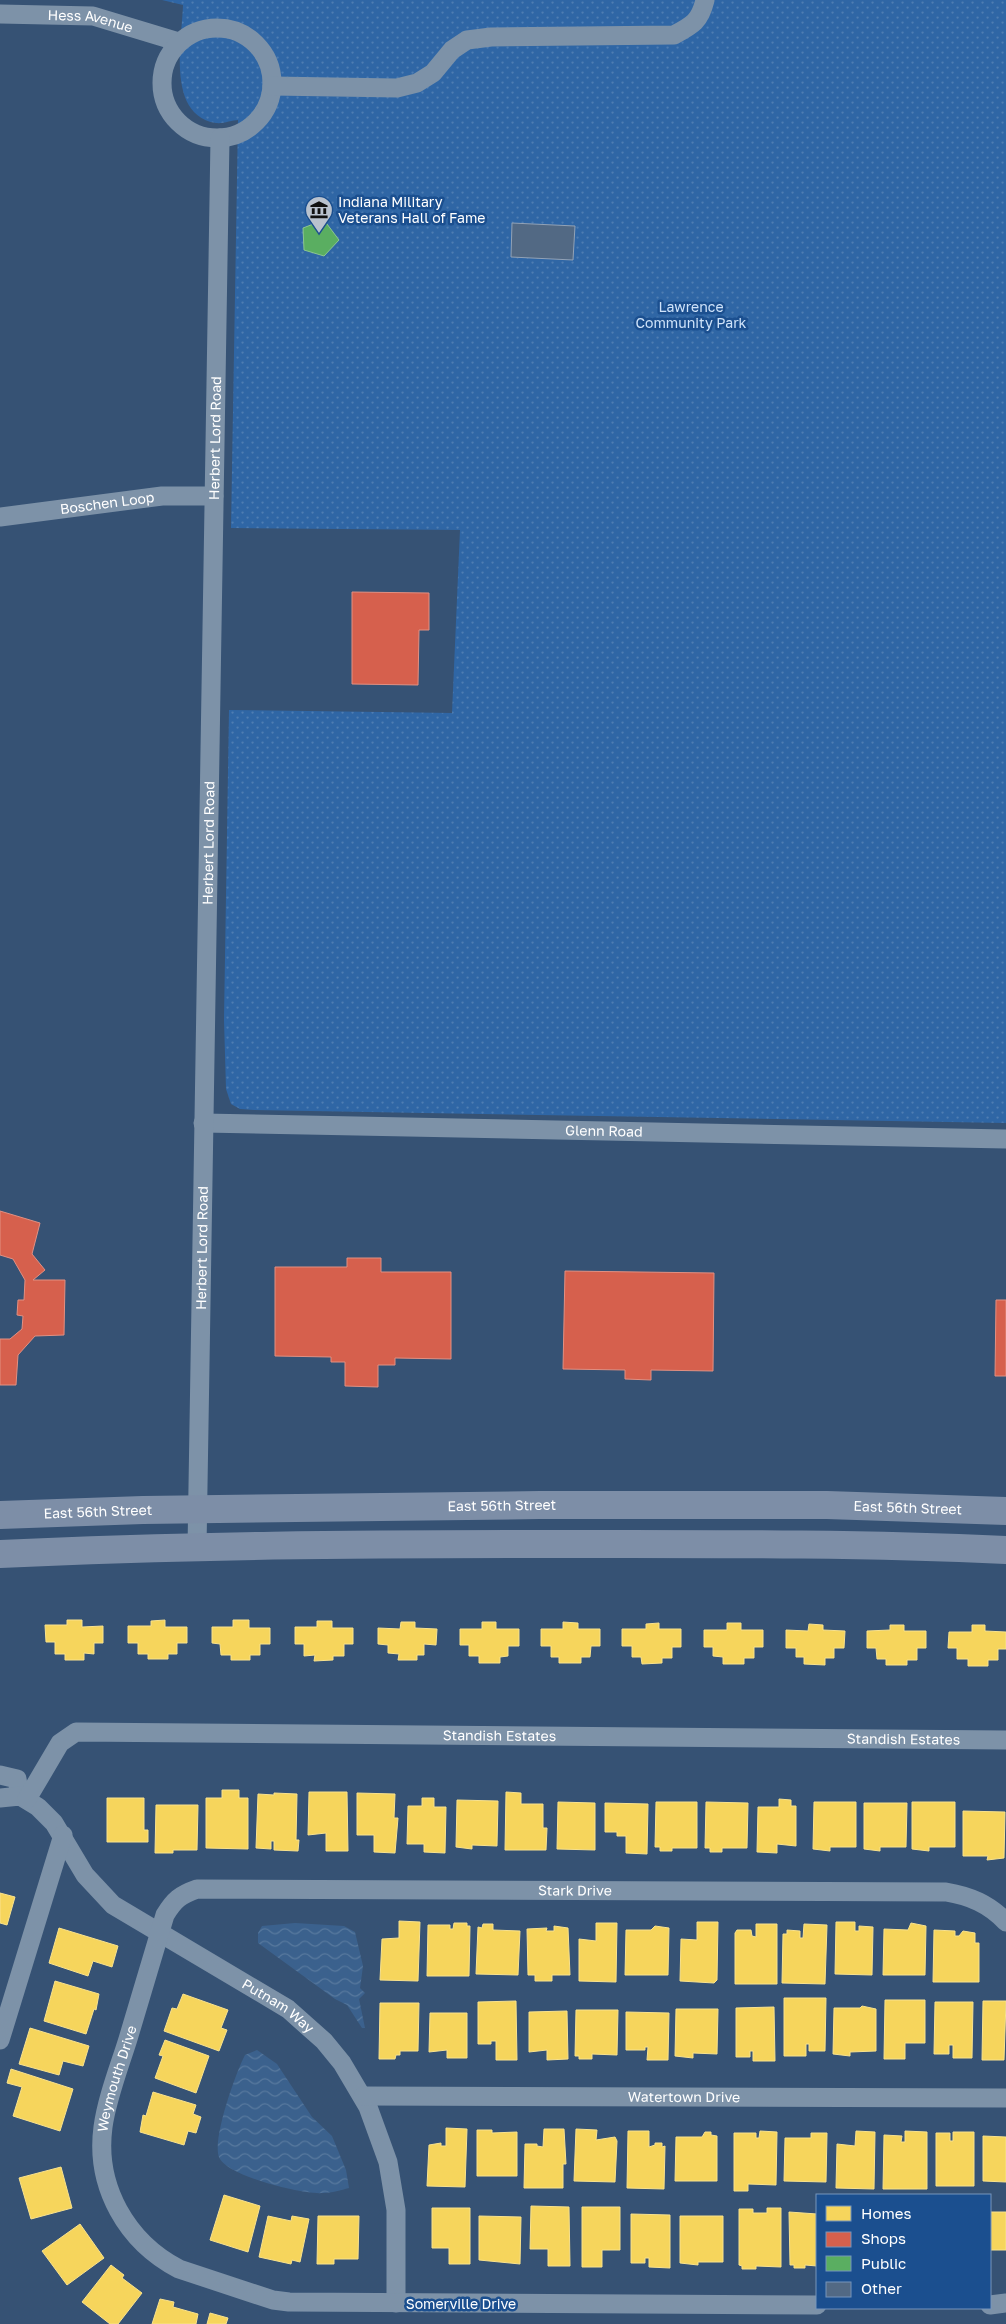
<svg xmlns="http://www.w3.org/2000/svg" width="1006" height="2324" font-family="'Golos Text',sans-serif">
  <style>
    .park { fill: url(#park-dots) }
    .water { fill: url(#water-waves) }
    .homes { fill: #f6d55c; stroke: #f9e28d }
    .shops { fill: #d6604d; stroke: #e29082 }
    .public { fill: #5aae61; stroke: #8cc690 }
    .building { fill: #526984; stroke: #92a2b6 }
    .lines { fill: none; stroke-linecap: round; stroke-linejoin: round }
    .minor { stroke: #7d92a8; stroke-width: 19 }
    .primary { stroke: #7d8ea7; stroke-width: 28 }
    .labels { text-anchor: middle; stroke-width: 5; stroke-linejoin: round; paint-order: stroke }
    .street-label { font-size: 14px; fill: #fff; stroke: #1b4f8f }
    .poi-label { font-size: 14px; fill: #fff; stroke: #1b4f8f; text-anchor: start }
    .park-label { font-size: 14px; fill: #cfe3fa; stroke: #1b4f8f }
  </style>
  <defs>
    <pattern id="park-dots" width="8" height="8" patternUnits="userSpaceOnUse" patternTransform="scale(1.25)"><rect width="8" height="8" fill="#2f66a5"/><path d="M2 2h.1M6 6h.1" fill="none" stroke="#4e7db2" stroke-width="1.8" stroke-linecap="round"/></pattern>
    <pattern id="water-waves" width="16" height="10" patternUnits="userSpaceOnUse" patternTransform="scale(1.25)"><rect width="16" height="10" fill="#3b618d"/><path d="M0 5q4-4 8 0t8 0" fill="none" stroke="#58799e"/></pattern>
  </defs>
  <rect width="100%" height="100%" fill="#365274"/>
  <!-- park -->
  <path class="park" d="M162,0h844v1123l-752,-13 -14,-1 -9,-5 -5,-15 -2,-69 5,-310 223,3 8,-183 -229,-2 7,-408c-6,0 -15,4 -22,3 -50,-8 -34,-82 -33,-118z"/>
  <!-- water -->
  <g class="water">
    <path d="M295,1923l49,3 11,6 8,34 -3,22 5,5 -6,6 6,29h-3l-15,-23 -12,-6 -77,-56v-10l4,-7z"/>
    <path d="M257,2050l20,14 35,53 20,19 14,34 3,18c-8,2 -17,5 -26,5 -20,2 -97,-17 -104,-36 -7,-18 17,-85 26,-102z"/>
  </g>
  <!-- homes -->
  <g class="homes">
    <path d="M67,1620h15v7l21,-1v17h-9v11l-10,-1v7h-19v-6h-10v-12h-9l-1,-17h22z"/>
    <path d="M165,1620v7h22v16h-10v11h-9v5h-20v-5h-10v-11h-10v-17h23v-5z"/>
    <path d="M233,1620h16v8h21v16h-10v11h-10v5h-19v-5h-10l-1,-11 -8,-1v-16h21z"/>
    <path d="M317,1621h15v7h21v16h-9v12h-11v4l-19,1 1,-6 -11,1v-12h-9v-17h22z"/>
    <path d="M401,1622h14v6l22,1 -1,16 -12,-1v11h-7v5h-19l1,-6 -11,-1v-8l-10,-1v-16l22,1z"/>
    <path d="M482,1622h14v7h23v17h-11v10l-8,1v6h-21v-7h-10v-11h-9v-16h22z"/>
    <path d="M563,1622l15,1v6h22v17h-9l-1,11h-9v6h-22v-6h-8v-11h-10v-17h22z"/>
    <path d="M659,1623v6h22v18h-9v11h-10v5l-20,1 -1,-7h-9v-11h-10v-17h24v-5z"/>
    <path d="M727,1623h14v7h22v17h-9v11h-10v6h-21v-7l-10,-1v-9h-9v-17h23z"/>
    <path d="M809,1624l14,1v5l22,1 -1,17h-10v10h-9v7l-21,-1v-7h-8v-9h-10v-18l22,1z"/>
    <path d="M890,1625h14v6h22v17h-9v12h-10v5h-21v-6h-9l-1,-11h-9v-17l23,-1z"/>
    <path d="M972,1625h13v6l21,1v17h-8v11h-10v6h-20v-7h-11v-11h-9l1,-16h23z"/>
    <path d="M222,1790h17v8h9v51l-42,-1v-50h16z"/>
    <path d="M309,1792h38l1,59h-22v-18l-18,2z"/>
    <path d="M506,1792l15,1v11h22v24h4l-1,22h-41z"/>
    <path d="M274,1793l23,1 -1,46h3l-1,11 -24,-1v-9h-3v8l-15,-1 2,-54 16,1z"/>
    <path d="M357,1793l38,1 -1,24h4l-3,35 -21,-1v-17h-17z"/>
    <path d="M107,1798h37v32h4v12h-41z"/>
    <path d="M422,1798h12v9h12l-1,46 -21,-1v-8h-17l1,-38h14z"/>
    <path d="M779,1799l12,1v6h5v40l-19,-2v9l-20,-1 1,-45h21z"/>
    <path d="M457,1800l41,1 -1,45 -25,-1v4l-16,-2z"/>
    <path d="M558,1802l37,1v47l-38,-1z"/>
    <path d="M656,1802h41v46h-25v3h-12v-4h-5z"/>
    <path d="M706,1802l42,1 -1,45h-25v4h-12v-4h-5z"/>
    <path d="M814,1802h42v45h-26v4l-17,-2z"/>
    <path d="M912,1802h43v45h-26v4l-17,-2z"/>
    <path d="M605,1803l43,1 -1,50 -21,-1v-17h-9v-4h-12z"/>
    <path d="M864,1803h43l-1,44h-26v4l-16,-2z"/>
    <path d="M156,1805h42l-1,45h-24v3h-18z"/>
    <path d="M963,1811l42,1 -1,46 -17,2 1,-4h-25z"/>
    <path d="M0,1893l15,4 -8,28 -7,-2z"/>
    <path d="M399,1921l21,1 -2,59 -38,-1 2,-41 17,-1z"/>
    <path d="M697,1922h21l-1,58 -3,3 -34,-2 1,-42 16,1z"/>
    <path d="M836,1922h19v9h4v-5l14,1 -1,48 -37,-1z"/>
    <path d="M454,1923h13v3h3l-1,50h-42l1,-51h22v4h3z"/>
    <path d="M596,1923h21l-1,59 -37,-1v-42l17,2z"/>
    <path d="M911,1923l15,3 -1,49h-42l1,-46 24,1z"/>
    <path d="M483,1924h10v6l27,1 -2,44 -42,-1 2,-47 4,1z"/>
    <path d="M756,1924h21v60h-42v-51l2,-3h14l1,6 4,1z"/>
    <path d="M804,1924l23,1 -2,59 -43,-1 1,-49h4v-4l13,1v7h3z"/>
    <path d="M554,1926l14,2 2,47h-18v6h-17v-6h-7l-1,-46 20,-1 -1,3h8z"/>
    <path d="M655,1926l14,2 -1,47h-43l1,-45h25z"/>
    <path d="M59,1928l59,18 -6,21 -19,-6 -5,15 -39,-13z"/>
    <path d="M934,1930l21,1v5h4l4,-5 12,2v10h4v39h-46z"/>
    <path d="M55,1981l44,13 -3,16 -2,-1 -8,25 -42,-13z"/>
    <path d="M183,1994l45,16 -7,18 6,2 -8,21 -55,-20 8,-23 5,1z"/>
    <path d="M784,1998h42l-1,53h-16v-7h-3v12h-22z"/>
    <path d="M885,2000h40v43h-20v16h-21z"/>
    <path d="M516,2001l1,59h-21v-19h-5v3h-13v-42z"/>
    <path d="M983,2001h23l-2,59h-22z"/>
    <path d="M935,2002h38l-1,56h-19v-13h-4v9h-15z"/>
    <path d="M380,2003h39l-1,48h-18v4h-4l-1,4h-16z"/>
    <path d="M862,2006l14,3v42l-26,1v4l-17,-2 1,-46h26z"/>
    <path d="M774,2007l1,54h-22v-10h-3v6h-14v-49z"/>
    <path d="M676,2009h42l-1,45 -24,-1v5l-18,-2z"/>
    <path d="M576,2010h42l-1,45 -25,-1v5h-13v-3h-4z"/>
    <path d="M567,2011l1,48 -21,1v-10l-18,2v-40z"/>
    <path d="M626,2012l43,1 -1,47h-21l1,-13h-3v3h-19z"/>
    <path d="M430,2013h37v45h-20v-8l-18,2z"/>
    <path d="M30,2028l59,18 -6,20 -20,-5 -4,14 -40,-11z"/>
    <path d="M165,2040l44,16 -13,37 -41,-15 8,-22 -4,-1z"/>
    <path d="M11,2069l62,20 -13,42 -47,-15 9,-29 -15,-4z"/>
    <path d="M153,2092l43,13 -3,9 8,3 -5,16 -8,-2 -4,14 -44,-13 3,-17 3,1z"/>
    <path d="M446,2128l21,1 -2,58 -38,-1 2,-41 12,-2v3h5z"/>
    <path d="M544,2129h20l2,35h-3v24h-39l1,-44h12v2l6,1z"/>
    <path d="M576,2129l21,1 -1,10 19,-3 2,4 -2,41 -41,-1z"/>
    <path d="M477,2130h15v3l25,-1v44h-40z"/>
    <path d="M628,2131h21v16l6,-2v-2h7v4l3,-1 -1,43 -37,-1z"/>
    <path d="M760,2131l17,1 -1,53 -28,-1v7h-14v-58h22v5h3z"/>
    <path d="M856,2131l19,1 -1,57 -38,-1 1,-44 18,2z"/>
    <path d="M905,2131l22,1v57h-44l1,-54 18,1 -1,6h4z"/>
    <path d="M705,2132h6v3l6,1v45h-42l1,-44h26z"/>
    <path d="M953,2132h21v54h-38v-53h14v8h3z"/>
    <path d="M811,2133h16l-1,49 -42,-1 1,-43h26z"/>
    <path d="M983,2136l23,1v45l-23,-1z"/>
    <path d="M61,2167l11,41 -41,11 -12,-41z"/>
    <path d="M224,2195l36,11 -12,46 -38,-12z"/>
    <path d="M531,2206l38,1 1,59h-22v-17h-18z"/>
    <path d="M582,2207h38v43h-18v17h-20z"/>
    <path d="M432,2208h38v56h-21v-16h-17z"/>
    <path d="M767,2208h14v59l-25,-1v3h-14v-3l-3,-1v-56h14v4h14z"/>
    <path d="M789,2212l28,2v52l-12,-1v3h-11v-3h-4z"/>
    <rect x="990" y="2212" width="16" height="38"/>
    <path d="M631,2214l39,1v53l-21,-1v-9h-4v5h-14z"/>
    <path d="M268,2216l23,5 1,-5 17,3 -9,43 -8,-2 -1,4 -32,-7z"/>
    <path d="M318,2216h41l-1,43h-24v5h-17z"/>
    <path d="M479,2216l42,1 -1,47 -41,-4z"/>
    <path d="M680,2216h43v46h-25v3l-18,-2z"/>
    <path d="M80,2224l24,34 -37,27 -25,-34z"/>
    <path d="M111,2265l13,10 -2,3 20,15 -24,31h-8l-28,-22z"/>
    <path d="M160,2299l14,3 -1,5 25,7 -2,10h-44z"/>
    <path d="M210,2313l18,5 -2,6h-19z"/>
  </g>
  <!-- shops -->
  <g class="shops">
    <path d="M352,592l77,1v37h-10l-1,55 -66,-1z"/>
    <path d="M0,1211l40,12 -8,31 13,16 -12,10h32l-1,55 -29,1 -17,19 -2,30h-16v-46h10l12,-10 1,-13 -6,-1 1,-15h6l1,-20 -12,-21 -13,-4z"/>
    <path d="M347,1258h34v14h70v87l-56,-1v7h-17v22l-33,-1v-24h-14v-5l-56,-1v-89h72z"/>
    <path d="M565,1271l149,2 -1,98 -62,-1v10l-26,-1v-9l-62,-1z"/>
    <path d="M996,1300h10v76h-11z"/>
  </g>
  <!-- public -->
  <path class="public" d="M324,220l15,20 -15,16 -20,-6 -1,-22z"/>
  <!-- building -->
  <path class="building" d="M512,223l63,3 -2,34 -62,-3z"/>
  <g class="lines">
    <!-- minor -->
    <g class="minor">
      <path id="s1" d="M0,14l93,2 86,26"/>
      <circle cx="217" cy="83" r="55"/>
      <path d="M272,86l125,2 20,-5 16,-10 19,-23 15,-10 24,-3 183,-2c19,-10 26,-14 31,-35"/>
      <path id="s2" d="M0,517l162,-21h52"/>
      <path id="s3" d="M203,1123l803,16"/>
      <path id="s4" d="M197,1548l23,-1410"/>
      <path d="M0,1775l17,4 3,17"/>
      <path id="s5" d="M0,1798l20,-2 18,11 16,16 31,52 28,30 175,104 36,32 18,22 26,44 20,55 8,48v93"/>
      <path id="s6" d="M27,1799l33,-56 16,-11 930,8"/>
      <path d="M0,2040l63,-205"/>
      <path id="s7" d="M363,2096l643,2"/>
      <path id="s8" d="M817,2305l-528,-3 -16,-2 -94,-31c-52,-27 -84,-82 -76,-142 4,-29 16,-59 25,-88 12,-41 25,-83 37,-124 9,-15 15,-20 32,-26l749,3c24,4 43,12 60,30"/>
      <path d="M990,2305l16,-2"/>
    </g>
    <!-- primary -->
    <g class="primary">
      <path id="s9" d="M0,1515l143,-5 397,-5h287l179,6"/>
      <path d="M0,1554c182,-9 364,-10 546,-10 153,0 307,-1 460,6"/>
    </g>
  </g>
  <!-- icons -->
  <defs>
    <symbol id="museum-pin" viewBox="-11 -11 22 30"><path d="M0 17L-7.5 6A9.5 9.5 0 1 1 7.5 6Z" fill="#b9c2ce" stroke="#1b4f8f"/><path d="M0-6L6-3V-2H-6V-3ZM-5-1h2V3h-2ZM-1-1h2V3h-2ZM3-1h2V3H3ZM-6 4H6V6H-6Z" fill="#111"/></symbol>
  </defs>
  <g fill-rule="evenodd">
    <use href="#museum-pin" x="303" y="194" width="32" height="43"/>
  </g>
  <g class="labels">
    <!-- street labels -->
    <g class="street-label">
      <text dy="5" stroke="none"><textPath href="#s1" startOffset="91">Hess Avenue</textPath></text>
      <text dy="5" stroke="none"><textPath href="#s4" startOffset="1110">Herbert Lord Road</textPath></text>
      <text dy="5" stroke="none"><textPath href="#s2" startOffset="108">Boschen Loop</textPath></text>
      <text dy="5" stroke="none"><textPath href="#s4" startOffset="705">Herbert Lord Road</textPath></text>
      <text dy="5" stroke="none"><textPath href="#s3" startOffset="401">Glenn Road</textPath></text>
      <text dy="5" stroke="none"><textPath href="#s4" startOffset="300">Herbert Lord Road</textPath></text>
      <text dy="5" stroke="none"><textPath href="#s9" startOffset="502">East 56th Street</textPath></text>
      <text dy="5" stroke="none"><textPath href="#s9" startOffset="908">East 56th Street</textPath></text>
      <text dy="5" stroke="none"><textPath href="#s9" startOffset="98">East 56th Street</textPath></text>
      <text dy="5" stroke="none"><textPath href="#s6" startOffset="508">Standish Estates</textPath></text>
      <text dy="5" stroke="none"><textPath href="#s6" startOffset="912">Standish Estates</textPath></text>
      <text dy="5" stroke="none"><textPath href="#s8" startOffset="1456">Stark Drive</textPath></text>
      <text dy="5" stroke="none"><textPath href="#s5" startOffset="359">Putnam Way</textPath></text>
      <text dy="5" stroke="none"><textPath href="#s8" startOffset="865">Weymouth Drive</textPath></text>
      <text dy="5" stroke="none"><textPath href="#s7" startOffset="321">Watertown Drive</textPath></text>
      <text x="461" y="2309">Somerville Drive</text>
    </g>
    <!-- poi labels -->
    <g class="poi-label">
      <text x="338" y="207">Indiana Military<tspan x="338" dy="16">Veterans Hall of Fame</tspan></text>
    </g>
    <!-- park labels -->
    <g class="park-label">
      <text x="691" y="312">Lawrence<tspan x="691" dy="16">Community Park</tspan></text>
    </g>
  </g>
  <!-- legend -->
  <rect x="816" y="2194" width="175" height="115" fill="#1b4f8f" stroke="#7695bc"/>
  <rect x="826" y="2206" width="25" height="15" fill="#f6d55c" stroke="#7695bc"/>
  <text x="861" y="2219" font-size="15" fill="#ffffff">Homes</text>
  <rect x="826" y="2232" width="25" height="15" fill="#d6604d" stroke="#7695bc"/>
  <text x="861" y="2244" font-size="15" fill="#ffffff">Shops</text>
  <rect x="826" y="2256" width="25" height="15" fill="#5aae61" stroke="#7695bc"/>
  <text x="861" y="2269" font-size="15" fill="#ffffff">Public</text>
  <rect x="826" y="2282" width="25" height="15" fill="#526984" stroke="#7695bc"/>
  <text x="861" y="2294" font-size="15" fill="#ffffff">Other</text>
</svg>
